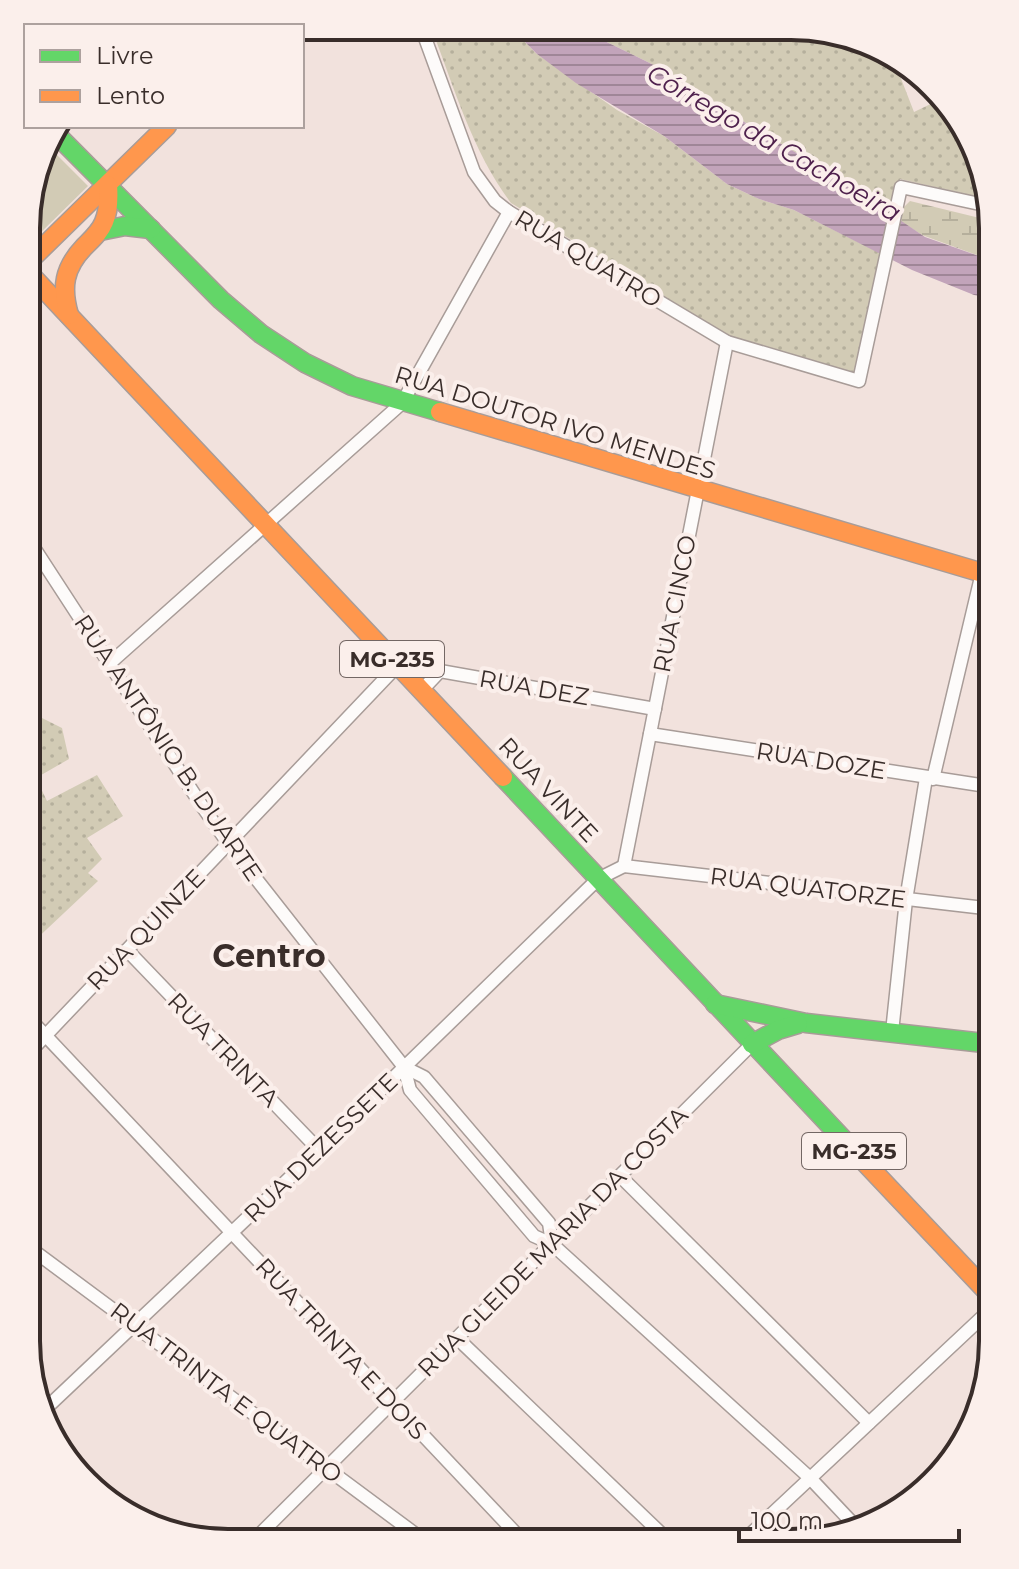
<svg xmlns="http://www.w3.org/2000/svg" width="1019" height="1569" font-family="Montserrat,sans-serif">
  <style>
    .grass { fill: url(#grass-dots) }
    .wetland { fill: url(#wetland-marsh) }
    .park { fill: #d2cbb5 }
    .water { fill: url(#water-rules) }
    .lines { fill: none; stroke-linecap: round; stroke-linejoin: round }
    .street-casing { stroke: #a89c98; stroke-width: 15 }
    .fast-casing { stroke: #a89c98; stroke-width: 21 }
    .slow-casing { stroke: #a89c98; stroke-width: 21 }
    .street { stroke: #fdfbfa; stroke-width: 12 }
    .fast { stroke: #63d668; stroke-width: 18 }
    .slow { stroke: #ff974d; stroke-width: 18 }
    .labels { text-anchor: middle; stroke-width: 8; stroke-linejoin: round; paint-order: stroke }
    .shield { fill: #fbefeb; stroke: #736764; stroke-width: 2 }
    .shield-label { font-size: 22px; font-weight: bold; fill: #392d2a }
    .street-label { font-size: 24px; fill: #392d2a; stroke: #fbefeb }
    .water-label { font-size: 26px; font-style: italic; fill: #4f214d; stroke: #fbefeb }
    .district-label { font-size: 32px; font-weight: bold; fill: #392d2a; stroke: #fbefeb }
    .rim { fill: none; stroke: #392d2a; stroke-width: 4 }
  </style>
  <defs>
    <pattern id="grass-dots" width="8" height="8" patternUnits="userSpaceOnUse" patternTransform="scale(2)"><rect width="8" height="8" fill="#d2cbb5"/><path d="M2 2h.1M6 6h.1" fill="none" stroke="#b5af9c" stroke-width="1.8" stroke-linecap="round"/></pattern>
    <pattern id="wetland-marsh" width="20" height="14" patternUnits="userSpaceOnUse" patternTransform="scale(2)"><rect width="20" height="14" fill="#d2cbb5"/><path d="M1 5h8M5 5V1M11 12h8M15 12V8" fill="none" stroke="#b5af9c"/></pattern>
    <pattern id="water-rules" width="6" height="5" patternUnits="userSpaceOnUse" patternTransform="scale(2)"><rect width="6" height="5" fill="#c2a4ba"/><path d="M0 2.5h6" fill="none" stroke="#9f8697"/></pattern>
  </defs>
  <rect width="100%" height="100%" fill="#f2e2dd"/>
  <!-- grass -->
  <g class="grass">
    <path d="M431,27l80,1 26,26 80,56 47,26 63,48 32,15 35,11 92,46 -31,118 -123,-36 -221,-135c-39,-52 -57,-116 -80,-176z"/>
    <path d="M578,28l252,2 63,28 21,54 25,-12c21,28 53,60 44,98l-83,-19 -6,37 -59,-40 -119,-71 -52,-35z"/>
    <path d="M27,718h15l20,10 7,31 -33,19 11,23 50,-26 26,41 -36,22 15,21 -14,14 10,8 -68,64 -3,-1z"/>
  </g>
  <!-- wetland -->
  <path class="wetland" d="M910,201l82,20 1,40 -71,-26 -25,-16 2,-7z"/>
  <!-- park -->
  <path class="park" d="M47,145l41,41 -60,59v-44z"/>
  <!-- water -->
  <path class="water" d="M511,28h67l86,42 52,35 119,71 90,61 68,24v37l-19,-3 -62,-25 -118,-60 -35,-11 -32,-15 -63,-48 -88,-53 -39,-29z"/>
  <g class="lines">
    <defs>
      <g id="street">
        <path d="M421,27l53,145 21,29 14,11 218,130 132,39 42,-194 88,19"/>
        <path d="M27,537l175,269 26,37 176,224 6,23 124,146 18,8 258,234 49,52"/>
        <path d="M109,664l293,-261 107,-191"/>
        <path d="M422,690l18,-19 215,38"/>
        <path d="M650,734l343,53"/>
        <path d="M933,779l49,-206"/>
        <path d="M624,866l103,-524"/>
        <path d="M624,866l369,43"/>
        <path d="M127,950l192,200"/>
        <path d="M27,1016l497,526"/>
        <path d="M892,1032l14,-132 20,-122"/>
        <path d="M26,1056l372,-391"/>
        <path d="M404,1067l20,10 125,146 3,21"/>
        <path d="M620,1176l249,247"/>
        <path d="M26,1245l400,297"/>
        <path d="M457,1338l214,205"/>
        <path d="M40,1414l279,-264 279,-271 26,-13"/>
        <path d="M253,1541l499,-497"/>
        <path d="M741,1543l252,-236"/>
      </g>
      <g id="fast">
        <path d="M52,130l169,170 40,34 44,29 47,23 88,26"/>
        <path d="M100,231l25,-5 26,3"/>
        <path d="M503,777l353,376"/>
        <path d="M715,1004l91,19 187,21"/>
        <path d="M752,1044l26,-14 20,-6"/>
      </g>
      <g id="slow">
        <path d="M28,262l139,-136"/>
        <path d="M28,272l475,505"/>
        <path d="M69,315c-8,-28 -5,-47 15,-68 8,-8 16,-15 20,-25 5,-12 5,-24 4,-37"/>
        <path d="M440,412l553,164"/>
        <path d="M856,1153l137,145"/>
      </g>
    </defs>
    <!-- street casing -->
    <use href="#street" class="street-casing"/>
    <!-- fast casing -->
    <use href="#fast" class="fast-casing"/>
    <!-- slow casing -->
    <use href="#slow" class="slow-casing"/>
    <!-- street -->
    <use href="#street" class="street"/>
    <!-- fast -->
    <use href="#fast" class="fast"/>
    <!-- slow -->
    <use href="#slow" class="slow"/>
  </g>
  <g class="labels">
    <!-- shield labels -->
    <g class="shield">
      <rect x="340" y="641" width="104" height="36" rx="6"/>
      <rect x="802" y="1133" width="104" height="36" rx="6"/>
    </g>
    <g class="shield-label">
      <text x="392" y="667">MG-235</text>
      <text x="854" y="1159">MG-235</text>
    </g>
    <!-- street labels -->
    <g class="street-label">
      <text transform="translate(588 259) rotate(31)" y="8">RUA QUATRO</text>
      <text transform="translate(555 423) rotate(17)" y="8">RUA DOUTOR IVO MENDES</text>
      <text transform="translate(675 604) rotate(-79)" y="8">RUA CINCO</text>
      <text transform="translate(534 688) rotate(10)" y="8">RUA DEZ</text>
      <text transform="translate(168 748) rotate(56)" y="8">RUA ANTÔNIO B. DUARTE</text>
      <text transform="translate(821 761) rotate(9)" y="8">RUA DOZE</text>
      <text transform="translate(548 790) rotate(47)" y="8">RUA VINTE</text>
      <text transform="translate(808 888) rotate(7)" y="8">RUA QUATORZE</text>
      <text transform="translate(146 930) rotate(-46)" y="8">RUA QUINZE</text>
      <text transform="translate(223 1050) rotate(46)" y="8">RUA TRINTA</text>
      <text transform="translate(321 1148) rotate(-44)" y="8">RUA DEZESSETE</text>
      <text transform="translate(553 1242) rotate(-45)" y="8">RUA GLEIDE MARIA DA COSTA</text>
      <text transform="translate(341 1349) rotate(47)" y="8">RUA TRINTA E DOIS</text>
      <text transform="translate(226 1393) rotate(37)" y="8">RUA TRINTA E QUATRO</text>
    </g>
    <!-- water labels -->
    <g class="water-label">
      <text transform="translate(774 143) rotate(30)" y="9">Córrego da Cachoeira</text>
    </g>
    <!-- district labels -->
    <g class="district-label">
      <text x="269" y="967">Centro</text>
    </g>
  </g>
  <!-- crop -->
  <path d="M0 0H1019V1569H0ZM228 40H791A188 188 0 0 1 979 228V1341A188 188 0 0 1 791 1529H228A188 188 0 0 1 40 1341V228A188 188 0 0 1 228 40Z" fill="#fbefeb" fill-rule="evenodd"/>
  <path class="rim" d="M228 40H791A188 188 0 0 1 979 228V1341A188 188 0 0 1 791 1529H228A188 188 0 0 1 40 1341V228A188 188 0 0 1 228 40Z"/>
  <!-- legend -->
  <rect x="24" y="24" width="280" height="104" fill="#fbefeb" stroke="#ada19e" stroke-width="2"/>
  <rect x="40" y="50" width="40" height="12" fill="#63d668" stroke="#ada19e" stroke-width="2"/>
  <text x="96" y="64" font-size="24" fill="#392d2a">Livre</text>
  <rect x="40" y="90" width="40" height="12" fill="#ff974d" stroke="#ada19e" stroke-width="2"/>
  <text x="96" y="104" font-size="24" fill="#392d2a">Lento</text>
  <!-- scale -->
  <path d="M739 1529v12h220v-12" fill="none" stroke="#392d2a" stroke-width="4"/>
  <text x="751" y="1529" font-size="24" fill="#392d2a" stroke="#fbefeb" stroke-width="6" paint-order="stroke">100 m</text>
</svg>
